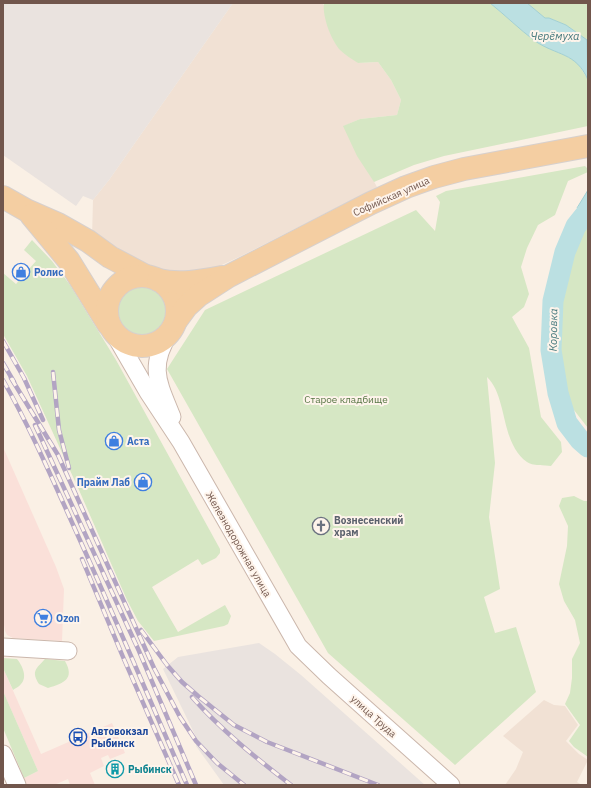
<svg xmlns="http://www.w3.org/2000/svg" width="591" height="788" font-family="'IBM Plex Sans',sans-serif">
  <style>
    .residential { fill: #f1e1d4 }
    .commercial { fill: #fae0d9 }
    .industrial { fill: #eae3df }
    .green { fill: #d6e7c4 }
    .water { fill: #bbe0e2; stroke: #a2d0d3 }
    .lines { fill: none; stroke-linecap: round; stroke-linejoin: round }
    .river { stroke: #bbe0e2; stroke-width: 21 }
    .minor-casing { stroke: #cbb7ac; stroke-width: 19 }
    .major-casing { stroke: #d7d0cd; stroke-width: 24 }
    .minor { stroke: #fff; stroke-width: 17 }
    .major { stroke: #f4cea2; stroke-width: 22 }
    .rail-casing { stroke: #b2a4c3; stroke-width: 4.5 }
    .rail { stroke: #fef4eb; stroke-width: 3; stroke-dasharray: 9; stroke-linecap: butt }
    .labels { text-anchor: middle; stroke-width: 4; stroke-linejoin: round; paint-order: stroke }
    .street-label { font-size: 10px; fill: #71564c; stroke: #fef4eb }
    .shop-label { font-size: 10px; font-weight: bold; fill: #366cbe; stroke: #fef4eb; text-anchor: start }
    .park-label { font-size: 10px; fill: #587645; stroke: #fef4eb }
    .worship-label { font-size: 10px; font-weight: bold; fill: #5b616d; stroke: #fef4eb; text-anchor: start }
    .transit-label { font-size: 10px; font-weight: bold; fill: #164399; stroke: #fef4eb; text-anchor: start }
    .culture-label { font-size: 10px; font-weight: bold; fill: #0d838f; stroke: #fef4eb; text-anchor: start }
    .water-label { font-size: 11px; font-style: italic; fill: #44787c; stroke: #fef4eb }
  </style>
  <rect width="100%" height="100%" fill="#faf0e5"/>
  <!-- residential -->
  <g class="residential">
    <path d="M233,3h91l-1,1 35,59 20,-1 13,18 10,20 -4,15 -37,4 -16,7 33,61 -138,70 -30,14 -49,2 -68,-36 1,-37 16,-20z"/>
    <path d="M544,700l10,5 11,1 13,19 -12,16 13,13 9,6 -11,22 5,3h-77l11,-16 7,-17 -20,-16z"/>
  </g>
  <!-- commercial -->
  <g class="commercial">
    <path d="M3,447l53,120 8,22 -2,52 -49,-3 -6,-3 -2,-4 -2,-13z"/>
    <path d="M3,668l38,86 71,-31 13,30 -15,6 -2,-4 -7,3 3,8 -14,7 5,12h-25l-2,-6 -14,6h-27l-3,-7 14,-7 -35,-80z"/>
  </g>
  <!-- industrial -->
  <g class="industrial">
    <path d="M3,3h230l-124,177 -16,20 -10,-4 -7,10 -73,-51z"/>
    <path d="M259,643l16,11 26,21 124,110h-201l-28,-39v-9l-33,-68 15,-12z"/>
  </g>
  <!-- green -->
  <g class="green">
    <path d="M324,3h166l45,38 39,19 5,5 9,15v46l-144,30 -30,9 -40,17 -17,-26 -14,-30 17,-7 37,-4 4,-15 -10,-20 -13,-18 -20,1c-6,-4 -13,-8 -18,-13 -9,-10 -18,-34 -16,-47z"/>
    <path d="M527,3h61v38l-22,-16 -17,-7h-4z"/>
    <path d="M585,166l3,3v3l-20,9 -13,34 -17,10 -11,23 -6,19 8,27 -5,13 -12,10 17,31 12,69 20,25 1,10 -11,14c-6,-1 -19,0 -24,-4 -27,-19 -19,-65 -40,-85l8,86 -6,54 11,72 -16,8 11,36 21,-6 20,65 -81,73 -127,-112 -161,-284 38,-59 211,-100 19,21 5,-29 -4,-6 10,-5z"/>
    <path d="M588,223v205l-18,-23 -12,-46v-33l3,-34 15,-53z"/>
    <path d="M32,240l20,21 18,24 46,75 104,189v4l-4,5 -14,7 -4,-6 -46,28 26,45 47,-27 6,11 -3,8 -4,2 -70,15 -16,-20 -11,-21 -48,-110 -52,-114 -24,-42v-61l13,11 20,-23 -12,-11z"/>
    <circle cx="142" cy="311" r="26"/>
    <path d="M574,496l10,5h4v256l-14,-10 -5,-6 11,-16 -15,-21 5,-11 2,-15v-19l8,-16 -5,-23 -11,-19 -5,-17 8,-38 1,-20 -9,-20 3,-8z"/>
    <path d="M3,658l14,1c5,6 11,18 4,25 -2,3 -6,4 -8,6l-10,-22z"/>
    <path d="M45,659l20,2c10,18 -1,22 -17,27l-9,-4c-8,-13 -3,-15 6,-25z"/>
    <path d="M3,691l35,80 -14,7 -21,-50z"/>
  </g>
  <!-- water -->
  <g class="water">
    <path d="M490,3h37l18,15h4l17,7 21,15 1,40c-12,-28 -31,-24 -53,-39 -16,-12 -30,-26 -45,-38z"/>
    <path d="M588,190v21l-11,-3z"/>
  </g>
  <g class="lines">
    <!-- river -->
    <path class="river" d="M588,211l-12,15 -11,26 -12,49 -2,49 7,43 9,30 13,17 8,7"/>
    <defs>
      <g id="minor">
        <path d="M170,332c-22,35 -12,50 2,85"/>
        <path d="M115,335l33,57 33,50 117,204 31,30 122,109"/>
        <path d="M3,647l65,4"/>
        <path d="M3,754l14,31"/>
      </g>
      <g id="major">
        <path d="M3,197l23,13 32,14 30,17 22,16 36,19"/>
        <path d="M31,215l38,46 39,63"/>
        <circle cx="142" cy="311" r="35"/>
        <path d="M158,280c21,5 43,1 64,-3"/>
        <path d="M176,321l11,-15 11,-10 31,-20 142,-73 35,-16 28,-10 30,-8 124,-23"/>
      </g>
    </defs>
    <!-- minor casing -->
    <use href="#minor" class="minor-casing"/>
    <!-- major casing -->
    <use href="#major" class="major-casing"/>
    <!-- minor -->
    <use href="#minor" class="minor"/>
    <!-- major -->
    <use href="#major" class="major"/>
    <defs>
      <g id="rail">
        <path d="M3,341l21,37 19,42"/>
        <path d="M3,363l11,19"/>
        <path d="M53,372l6,58 10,38"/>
        <path d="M11,378l47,77 96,213 26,49 16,24 21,22 27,22"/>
        <path d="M3,380c29,51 52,105 76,158 37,82 72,165 108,247"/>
        <path d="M35,425l104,226 57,134"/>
        <path d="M82,559l41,98 56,128"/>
        <path d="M141,630l26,35 15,17 16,14 36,29 33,17 111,43"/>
        <path d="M192,697c29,33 64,61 99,88"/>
      </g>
    </defs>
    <!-- rail casing -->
    <use href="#rail" class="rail-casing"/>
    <!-- rail -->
    <use href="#rail" class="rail"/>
  </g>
  <!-- icons -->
  <defs>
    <symbol id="shop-ring" viewBox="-11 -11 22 22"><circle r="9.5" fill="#fef4eb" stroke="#3f7fe0" stroke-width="1.5"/><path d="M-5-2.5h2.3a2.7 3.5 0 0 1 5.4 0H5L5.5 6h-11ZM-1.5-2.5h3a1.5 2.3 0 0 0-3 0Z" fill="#3f7fe0"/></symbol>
    <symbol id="church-ring" viewBox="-11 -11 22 22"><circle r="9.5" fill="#fef4eb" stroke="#6b7280" stroke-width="1.5"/><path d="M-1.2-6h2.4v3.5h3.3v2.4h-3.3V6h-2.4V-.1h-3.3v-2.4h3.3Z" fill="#6b7280"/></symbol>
    <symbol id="supermarket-ring" viewBox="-11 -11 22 22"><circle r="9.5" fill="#fef4eb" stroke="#3f7fe0" stroke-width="1.5"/><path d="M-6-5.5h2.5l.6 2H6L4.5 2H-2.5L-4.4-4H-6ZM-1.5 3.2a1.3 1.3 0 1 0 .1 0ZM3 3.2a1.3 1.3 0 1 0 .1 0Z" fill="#3f7fe0"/></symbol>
    <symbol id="bus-ring" viewBox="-11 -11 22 22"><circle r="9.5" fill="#fef4eb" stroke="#1a4fb4" stroke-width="1.5"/><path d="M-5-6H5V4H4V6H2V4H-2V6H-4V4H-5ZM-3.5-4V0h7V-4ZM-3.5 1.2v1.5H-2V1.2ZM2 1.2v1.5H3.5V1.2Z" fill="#1a4fb4"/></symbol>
    <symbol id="building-ring" viewBox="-11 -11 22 22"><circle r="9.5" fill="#fef4eb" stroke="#0f9aa8" stroke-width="1.5"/><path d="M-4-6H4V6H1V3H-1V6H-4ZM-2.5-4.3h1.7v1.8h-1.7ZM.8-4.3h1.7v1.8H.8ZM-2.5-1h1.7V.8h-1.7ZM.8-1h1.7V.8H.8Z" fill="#0f9aa8"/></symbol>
  </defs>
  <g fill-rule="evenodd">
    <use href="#shop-ring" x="11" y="262" width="20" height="20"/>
    <use href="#shop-ring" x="104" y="431" width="20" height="20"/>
    <use href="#shop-ring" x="133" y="472" width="20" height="20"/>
    <use href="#church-ring" x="311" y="516" width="20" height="20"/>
    <use href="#supermarket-ring" x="33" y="608" width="20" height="20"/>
    <use href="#bus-ring" x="68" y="727" width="20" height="20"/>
    <use href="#building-ring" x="105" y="759" width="20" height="20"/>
  </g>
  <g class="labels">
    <!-- street labels -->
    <g class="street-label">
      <text transform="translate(391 196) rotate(-24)" y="4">Софийская улица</text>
      <text transform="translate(239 544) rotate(60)" y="4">Железнодорожная улица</text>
      <text transform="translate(374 716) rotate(42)" y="4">улица Труда</text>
    </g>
    <!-- shop labels -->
    <g class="shop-label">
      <text x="34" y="276">Ролис</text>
      <text x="127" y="445">Аста</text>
      <text x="130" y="486" text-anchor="end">Прайм Лаб</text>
      <text x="56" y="622">Ozon</text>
    </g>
    <!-- park labels -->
    <g class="park-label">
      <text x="346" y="403">Старое кладбище</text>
    </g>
    <!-- worship labels -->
    <g class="worship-label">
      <text x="334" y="524">Вознесенский<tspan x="334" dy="12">храм</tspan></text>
    </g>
    <!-- transit labels -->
    <g class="transit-label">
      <text x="91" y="735">Автовокзал<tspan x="91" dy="12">Рыбинск</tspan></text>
    </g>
    <!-- culture labels -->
    <g class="culture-label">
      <text x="128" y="773">Рыбинск</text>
    </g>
    <!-- water labels -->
    <g class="water-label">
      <text x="555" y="40">Черёмуха</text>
      <text transform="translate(553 330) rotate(-89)" y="4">Коровка</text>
    </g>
  </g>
  <!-- border -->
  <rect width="591" height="788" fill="none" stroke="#71564c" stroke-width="8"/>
</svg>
